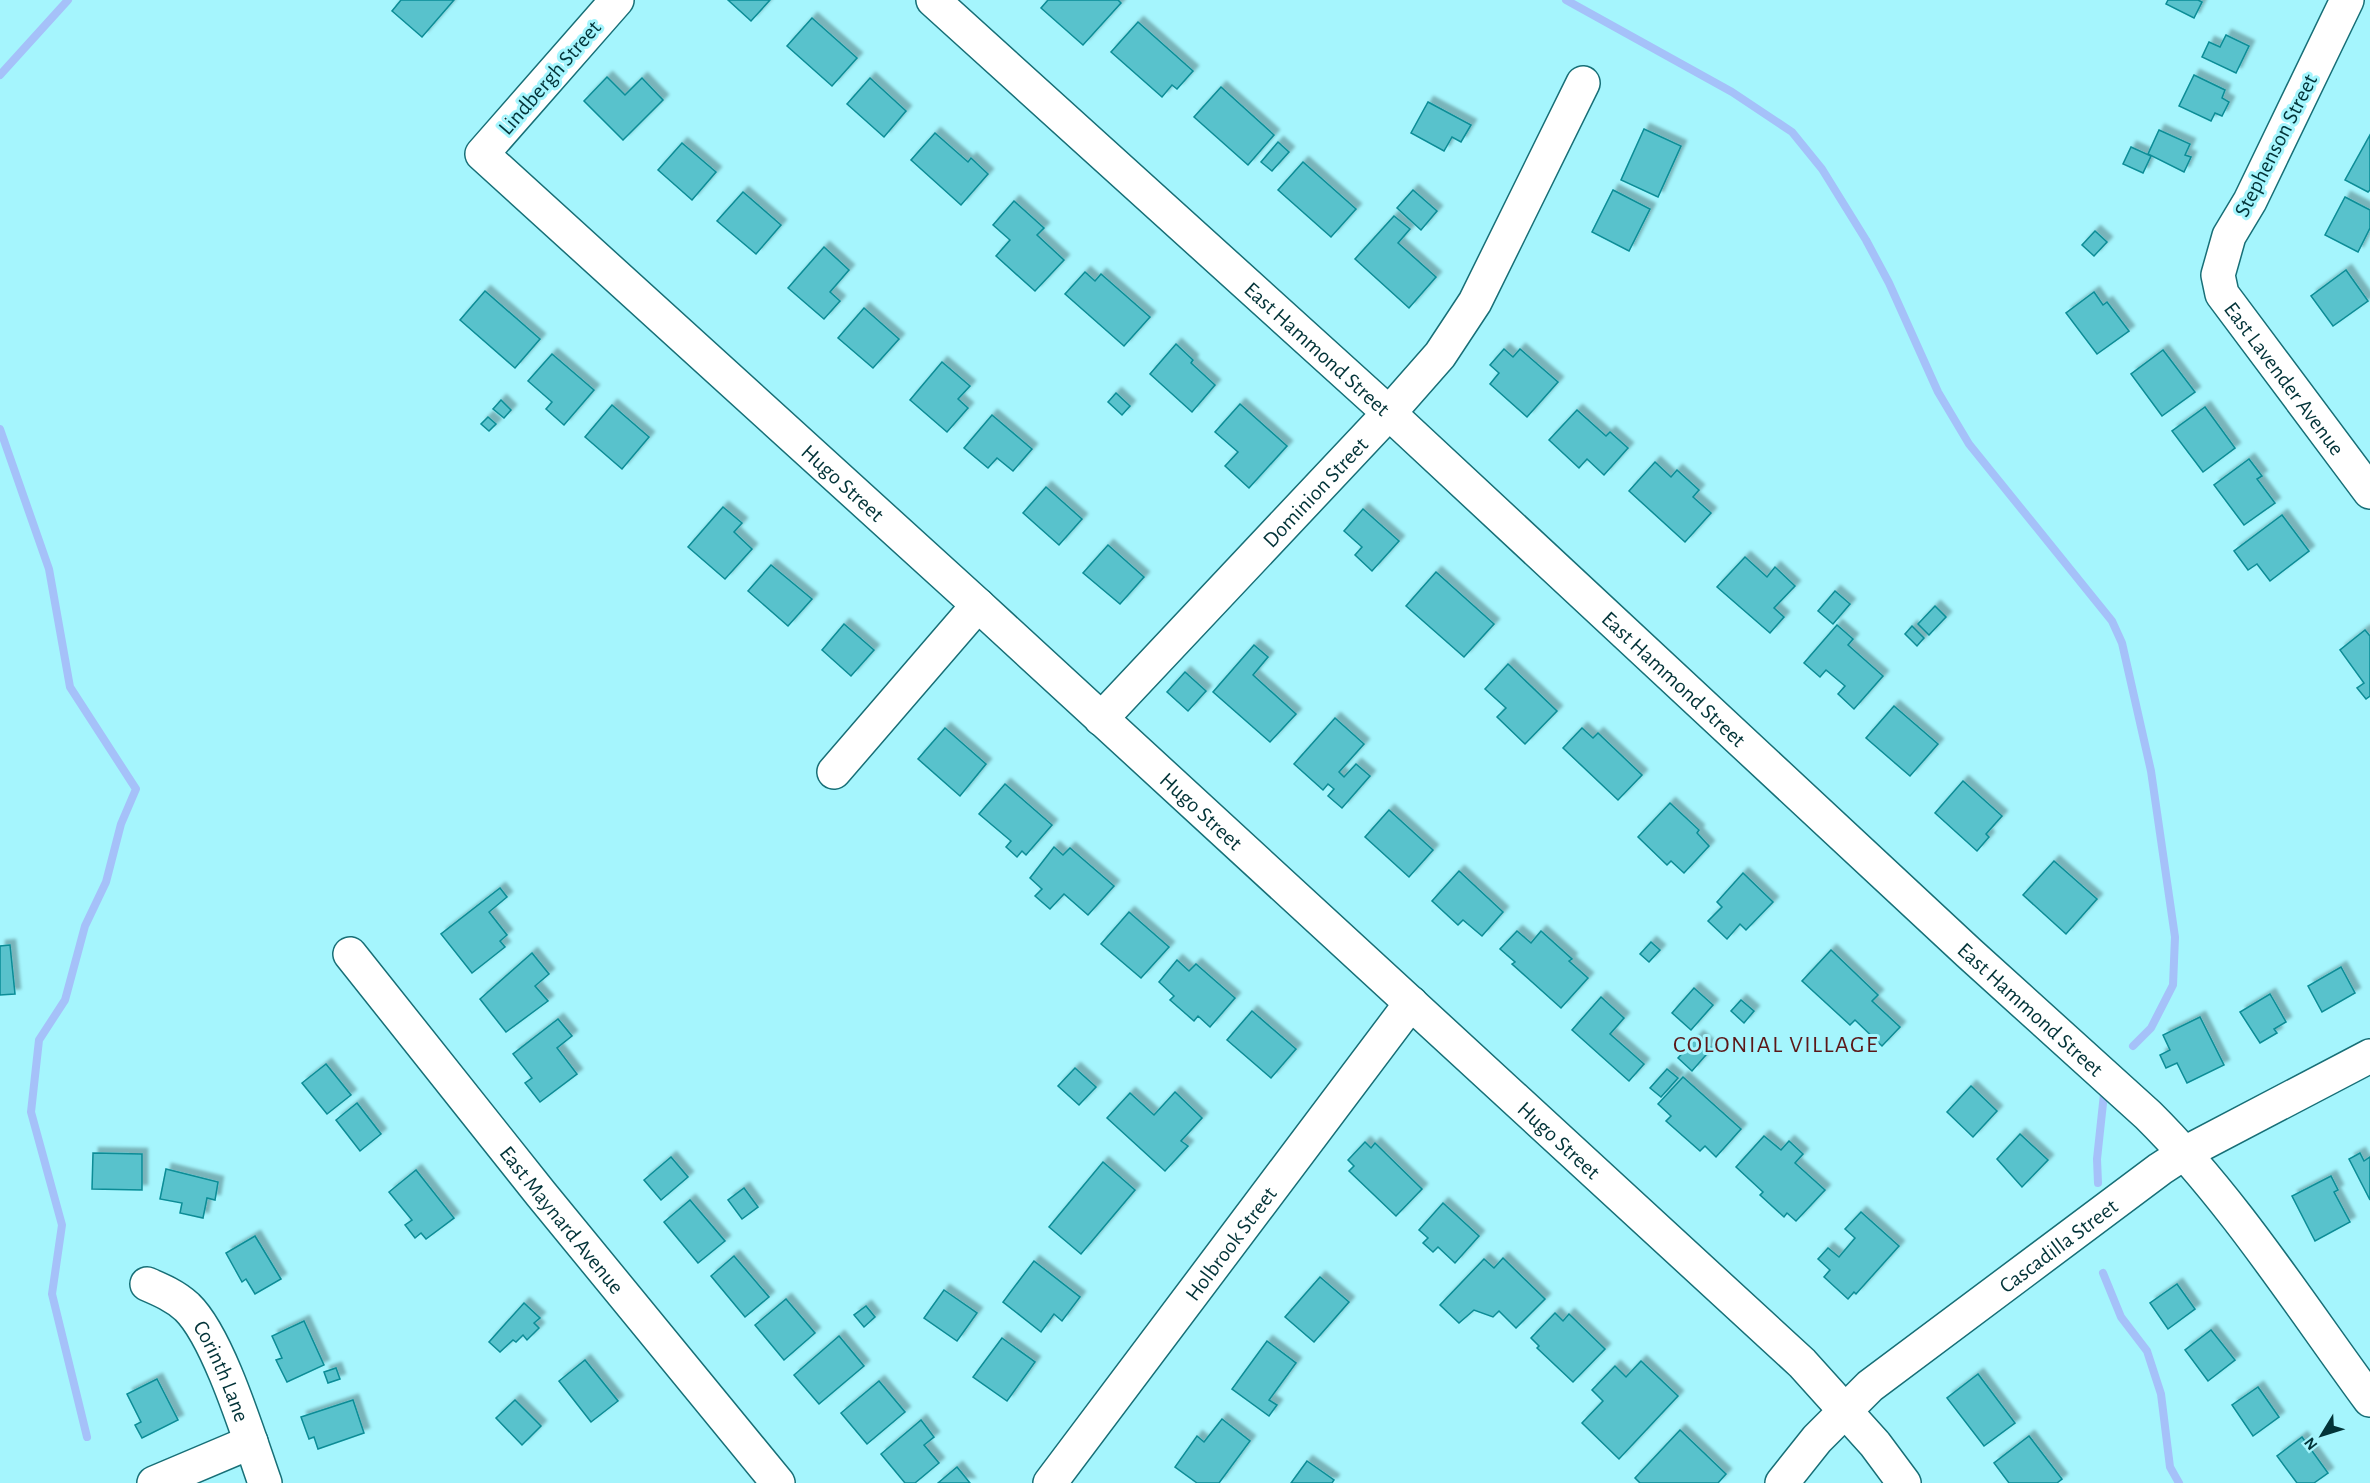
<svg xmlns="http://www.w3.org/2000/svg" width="2370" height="1483" font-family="'Alegreya Sans',sans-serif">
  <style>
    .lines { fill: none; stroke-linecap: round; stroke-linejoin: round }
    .stream { stroke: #a5c1f9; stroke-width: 8 }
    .building { fill: #58c2cc; stroke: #0a8c96; stroke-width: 1.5; filter: url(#shadow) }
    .minor-casing { stroke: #176f77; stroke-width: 36 }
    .minor { stroke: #fff; stroke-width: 33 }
    .labels { text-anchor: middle; stroke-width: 6; stroke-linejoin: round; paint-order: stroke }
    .street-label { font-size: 22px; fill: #023338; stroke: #a5f5fd }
    .neighbourhood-label { font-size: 24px; letter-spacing: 1.5px; fill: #5c1718; stroke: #a5f5fd }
  </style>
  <defs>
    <filter id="shadow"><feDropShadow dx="5.5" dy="-5.5" stdDeviation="1.5" flood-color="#0004"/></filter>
  </defs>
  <rect width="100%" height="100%" fill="#a5f5fd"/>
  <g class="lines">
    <!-- stream -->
    <g class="stream">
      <path d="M1566,0l166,92 60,40 30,37 44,71 23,43 49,109 31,52 143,177 10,22 29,128 24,166 -2,48 -22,43 -18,18"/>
      <path d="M0,75l68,-75"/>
      <path d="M0,429l49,140 21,118 66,102 -15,35 -15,58 -21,44 -20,74 -26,40 -8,72 31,113 -10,69 35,143"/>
      <path d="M2098,1183l-1,-24 7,-65"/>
      <path d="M2103,1273l18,44 26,34 14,43 9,73 9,16"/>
    </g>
  </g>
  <!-- building -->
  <g class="building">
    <path d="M401,0h53l-32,37 -30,-26z"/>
    <path d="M728,0h42l-19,21z"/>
    <path d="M1048,0h70l3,3 -38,42 -42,-37z"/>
    <path d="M2168,0h30l4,2 -8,16 -28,-14z"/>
    <path d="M812,18l45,40 -25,28 -45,-40z"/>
    <path d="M1138,22l55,49 -16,18 -5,-4 -10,12 -51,-45z"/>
    <path d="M2226,35l23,11 -13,27 -34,-16 7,-15 11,5z"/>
    <path d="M2194,75l31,15 -3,8 7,4 -7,14 -7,-3 -4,8 -32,-15z"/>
    <path d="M607,77l18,18 17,-17 21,22 -40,40 -39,-39z"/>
    <path d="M870,78l36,33 -22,26 -37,-33z"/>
    <path d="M1221,87l53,48 -26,30 -54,-48z"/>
    <path d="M1428,102l43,23 -10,17 -9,-5 -8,14 -33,-18z"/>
    <path d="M1644,129l37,17 -23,51 -37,-17z"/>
    <path d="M2159,130l31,14 -5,11 6,2 -7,15 -36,-18z"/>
    <path d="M935,133l33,29 3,-4 17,16 -27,31 -50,-45z"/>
    <path d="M2370,135v55l-2,2 -23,-12z"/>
    <path d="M1278,142l11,10 -17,19 -11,-9z"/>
    <path d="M682,143l34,29 -24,28 -34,-30z"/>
    <path d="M2131,147l20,9 -8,17 -20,-9z"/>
    <path d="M1303,162l53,47 -25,28 -53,-47z"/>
    <path d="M1413,190l24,21 -16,19 -24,-22z"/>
    <path d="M1613,190l37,19 -21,42 -37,-19z"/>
    <path d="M743,192l38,33 -25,29 -39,-33z"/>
    <path d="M2345,197l25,13v18l-12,24 -33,-17z"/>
    <path d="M1014,201l30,27 -7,7 27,25 -29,31 -39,-35 14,-16 -17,-15z"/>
    <path d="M1394,216l16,13 -12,14 38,34 -27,31 -54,-49z"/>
    <path d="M2095,231l12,11 -13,14 -12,-11z"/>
    <path d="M824,247l25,23 -19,22 10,9 -16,18 -36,-31z"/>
    <path d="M2346,270l22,31 -35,25 -22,-30z"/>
    <path d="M1085,272l10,9 6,-7 49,43 -26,29 -59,-52z"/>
    <path d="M485,291l55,48 -25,29 -55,-48z"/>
    <path d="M2094,292l9,13 4,-3 22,29 -32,23 -31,-41z"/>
    <path d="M864,308l35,31 -26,29 -35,-30z"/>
    <path d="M1176,344l17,16 -2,3 24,22 -23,27 -42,-38z"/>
    <path d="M1504,349l9,8 7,-8 38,33 -31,35 -37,-33 9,-11 -9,-8z"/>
    <path d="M2163,350l32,42 -33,24 -31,-42z"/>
    <path d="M552,354l42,36 -30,35 -18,-16 6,-7 -24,-21z"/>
    <path d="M942,362l28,24 -12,13 10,9 -21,24 -37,-32z"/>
    <path d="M1116,393l14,13 -8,9 -14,-13z"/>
    <path d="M501,400l10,10 -7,8 -11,-9z"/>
    <path d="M1240,404l47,42 -38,42 -24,-22 13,-14 -23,-20z"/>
    <path d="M612,405l37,32 -27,32 -37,-32z"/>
    <path d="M2205,407l30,41 -32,24 -31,-41z"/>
    <path d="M1577,410l29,26 4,-4 18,16 -24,27 -17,-16 -8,9 -30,-28z"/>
    <path d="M992,415l40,34 -19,22 -16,-13 -9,10 -24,-20z"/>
    <path d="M488,417l8,7 -7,7 -8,-7z"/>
    <path d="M2249,459l13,17 -5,3 18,24 -31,22 -30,-40z"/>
    <path d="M1655,462l16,15 6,-7 22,20 -6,7 18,16 -26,29 -56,-51z"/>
    <path d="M1046,487l36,32 -23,26 -36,-32z"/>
    <path d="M723,507l19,16 -8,9 18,17 -27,30 -37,-32z"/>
    <path d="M1363,509l36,32 -27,30 -17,-16 7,-8 -18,-16z"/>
    <path d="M2282,515l27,36 -39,30 -13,-17 -9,6 -14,-19z"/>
    <path d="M1108,545l36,32 -24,27 -37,-31z"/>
    <path d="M1745,557l22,20 8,-10 20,19 -21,22 10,9 -14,16 -53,-46z"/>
    <path d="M771,565l41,34 -24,27 -40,-35z"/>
    <path d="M1436,572l58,52 -30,33 -58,-51z"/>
    <path d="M1835,591l15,13 -17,20 -15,-13z"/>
    <path d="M1935,606l11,11 -17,18 -11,-11z"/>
    <path d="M844,624l30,26 -23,26 -29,-26z"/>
    <path d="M1837,625l16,14 -5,6 35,31 -29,33 -16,-15 7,-8 -19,-16 -6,7 -16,-14z"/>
    <path d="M1912,626l12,12 -7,8 -12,-12z"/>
    <path d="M2365,630l5,6v60l-4,3 -9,-11 7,-5 -24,-33z"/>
    <path d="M1254,645l14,12 -15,18 43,39 -26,28 -57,-50z"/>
    <path d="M1508,664l49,47 -32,33 -28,-27 9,-9 -21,-19z"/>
    <path d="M1185,672l21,19 -18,20 -21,-19z"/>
    <path d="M1894,706l44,38 -28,32 -44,-38z"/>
    <path d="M1335,718l29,26 -25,28 5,5 12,-13 14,12 -28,32 -14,-12 6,-7 -6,-5 -5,6 -29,-26z"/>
    <path d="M945,728l41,36 -26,32 -42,-37z"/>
    <path d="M1582,728l11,10 5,-5 44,42 -24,25 -55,-52z"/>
    <path d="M1963,781l39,35 -16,18 3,3 -12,14 -42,-38z"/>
    <path d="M1005,784l47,41 -26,30 -4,-4 -5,6 -11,-10 5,-6 -32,-27z"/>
    <path d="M1670,803l29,27 -2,3 12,13 -25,27 -13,-12 -4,4 -29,-28z"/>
    <path d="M1389,810l44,40 -24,27 -44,-40z"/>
    <path d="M1054,847l9,8 7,-7 44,38 -26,29 -24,-21 -14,15 -15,-13 7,-7 -12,-11z"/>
    <path d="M2054,861l43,38 -31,35 -43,-39z"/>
    <path d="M1459,871l44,41 -21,24 -19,-16 -5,5 -26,-24z"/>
    <path d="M1743,873l30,29 -27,28 -6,-6 -13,15 -19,-18 14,-14 -5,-5z"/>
    <path d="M500,888l7,9 -18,15 18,23 -7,6 5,6 -33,26 -31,-39z"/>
    <path d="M1129,912l40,35 -28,31 -40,-34z"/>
    <path d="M1517,931l14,12 10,-12 31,28 -3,2 19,17 -27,30 -49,-44 3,-2 -15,-13z"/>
    <path d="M1651,942l9,8 -11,12 -9,-8z"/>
    <path d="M10,945l5,49 -15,1v-49z"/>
    <path d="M1831,950l47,45 -6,6 28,26 -18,19 -27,-26 -5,5 -48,-44z"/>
    <path d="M532,953l17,21 -14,12 13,15 -42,31 -26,-33z"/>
    <path d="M1177,960l12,11 7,-7 39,34 -25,29 -12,-11 -4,5 -24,-21 4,-4 -15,-14z"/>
    <path d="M2341,967l14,26 -33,19 -14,-26z"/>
    <path d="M1694,988l19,17 -22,25 -19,-17z"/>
    <path d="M2270,994l16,28 -12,7 3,4 -17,10 -20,-31z"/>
    <path d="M1601,997l23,21 -14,16 34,30 -15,17 -57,-51z"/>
    <path d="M1741,1000l13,11 -10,12 -13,-12z"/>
    <path d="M1252,1011l44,38 -25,29 -44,-38z"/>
    <path d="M2200,1017l24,48 -37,18 -10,-20 -11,5 -6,-13 10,-5 -7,-15z"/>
    <path d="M558,1019l14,17 -15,12 20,26 -37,28 -15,-19 7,-5 -19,-24z"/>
    <path d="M1698,1036l14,12 -20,23 -14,-13z"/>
    <path d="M326,1064l25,31 -24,19 -25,-31z"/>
    <path d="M1075,1068l21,19 -17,18 -21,-19z"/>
    <path d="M1667,1069l11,9 -17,19 -11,-9z"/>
    <path d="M1683,1077l58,52 -25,28 -11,-11 -5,5 -34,-30 5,-5 -13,-12z"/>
    <path d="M1971,1086l26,25 -24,26 -26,-25z"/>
    <path d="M1175,1092l27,26 -21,23 7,5 -23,25 -58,-53 23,-25 24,22z"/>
    <path d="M357,1103l24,31 -21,17 -24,-31z"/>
    <path d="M2020,1134l28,26 -26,27 -25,-28z"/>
    <path d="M1764,1136l17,14 8,-9 14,13 -8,9 30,27 -29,31 -9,-8 -3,4 -24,-22 3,-3 -27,-25z"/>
    <path d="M1365,1142l6,6 4,-5 47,46 -26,27 -47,-45 5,-5 -6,-6z"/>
    <path d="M93,1153l49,1v36l-50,-1z"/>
    <path d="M2360,1153l4,8 6,-4v43l-21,-41z"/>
    <path d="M671,1157l17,20 -27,23 -17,-20z"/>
    <path d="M1103,1162l32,28 -54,64 -32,-27z"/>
    <path d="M166,1169l52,13 -3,18 -8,-2 -4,20 -23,-5 2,-10 -22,-4z"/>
    <path d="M416,1170l38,48 -28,21 -5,-6 -6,5 -10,-13 7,-5 -23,-28z"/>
    <path d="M2331,1176l7,14 -4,2 16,30 -35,19 -23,-45z"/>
    <path d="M744,1188l14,19 -16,12 -14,-19z"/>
    <path d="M690,1200l35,41 -27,22 -34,-41z"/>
    <path d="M1443,1203l36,33 -24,27 -17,-16 -5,5 -10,-9 5,-5 -9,-8z"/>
    <path d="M1861,1212l38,34 -43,48 -2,-2 -6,7 -24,-22 6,-7 -12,-11 10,-11 11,9 16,-19 -10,-9z"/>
    <path d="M255,1236l26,43 -26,15 -9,-15 -4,3 -16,-29z"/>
    <path d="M734,1256l35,41 -24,20 -34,-41z"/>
    <path d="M1503,1258l42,41 -29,29 -17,-17 -6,6 -19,-7 -15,13 -19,-18 44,-46 10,9z"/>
    <path d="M1034,1261l46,36 -18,24 -8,-7 -13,18 -38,-30z"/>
    <path d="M1320,1277l29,25 -35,40 -29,-25z"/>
    <path d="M2177,1284l18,25 -27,20 -18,-26z"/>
    <path d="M944,1290l33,23 -20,28 -33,-23z"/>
    <path d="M786,1299l29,34 -31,27 -29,-35z"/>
    <path d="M524,1303l16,15 -6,5 5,5 -12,12 -4,-5 -7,7 -3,-2 -13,12 -11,-10z"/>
    <path d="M866,1306l9,11 -11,10 -10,-12z"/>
    <path d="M1555,1313l8,8 6,-7 36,35 -32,33 -36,-34 2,-2 -8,-8z"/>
    <path d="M304,1321l20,44 -37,17 -11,-22 6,-2 -10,-22z"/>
    <path d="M2211,1330l24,30 -27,21 -23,-31z"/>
    <path d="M839,1336l25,30 -45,38 -25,-29z"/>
    <path d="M1002,1338l33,24 -28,39 -34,-24z"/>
    <path d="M1267,1341l29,22 -27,37 8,5 -8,11 -37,-27z"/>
    <path d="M585,1360l33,41 -27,21 -32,-41z"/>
    <path d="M1641,1361l37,35 -59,63 -37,-36 21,-22 -11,-11 23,-24 11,11z"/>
    <path d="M336,1368l4,11 -12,4 -4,-11z"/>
    <path d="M1978,1374l37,49 -31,23 -37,-48z"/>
    <path d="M157,1379l21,41 -36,18 -7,-13 6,-3 -14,-28z"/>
    <path d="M879,1381l26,31 -38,32 -26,-31z"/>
    <path d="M2258,1387l21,30 -26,19 -21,-31z"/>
    <path d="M353,1400l11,33 -46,16 -4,-12 -5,2 -8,-22z"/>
    <path d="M515,1400l26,26 -19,19 -26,-27z"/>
    <path d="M1222,1419l28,22 -31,42h-22l-22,-16 22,-31 7,6z"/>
    <path d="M921,1420l13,17 -10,8 15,18 -24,20h-10l-24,-29z"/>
    <path d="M1680,1430l46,44 -8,9h-78l-5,-5z"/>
    <path d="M2029,1436l33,43 -5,4h-48l-15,-20z"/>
    <path d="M2302,1437l26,36 -14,10h-17l-20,-27z"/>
    <path d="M1307,1461l27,19 -2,3h-41z"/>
    <path d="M957,1467l13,16h-32z"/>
  </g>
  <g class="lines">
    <defs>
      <g id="minor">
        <path id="s1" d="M617,0l-135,154 496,451 824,758 73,81 29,39"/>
        <path id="s2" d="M933,0l456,413 580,540 179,162c84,83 152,190 222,285"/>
        <path id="s3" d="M2347,0l-97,201 -21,35 -11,39 4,19 148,198"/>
        <path id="s4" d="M1101,719l288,-306 51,-58 35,-53 108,-219"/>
        <path d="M834,772l144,-167"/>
        <path id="s5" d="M350,954l191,240 237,289"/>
        <path id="s6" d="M147,1284c14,6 28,12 40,23 32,31 62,131 78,176"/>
        <path d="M154,1483l97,-41"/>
        <path id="s7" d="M1050,1483l361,-480"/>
        <path id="s8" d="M1782,1483l35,-44 53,-53 290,-217 23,-15 187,-98"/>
      </g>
    </defs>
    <!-- minor casing -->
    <use href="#minor" class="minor-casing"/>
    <!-- minor -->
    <use href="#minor" class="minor"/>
  </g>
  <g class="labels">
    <!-- street labels -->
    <g class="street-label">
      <text transform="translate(549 77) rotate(-49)" y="8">Lindbergh Street</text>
      <text transform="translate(2275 145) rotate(-63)" y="8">Stephenson Street</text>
      <text dy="8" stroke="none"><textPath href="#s2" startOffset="519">East Hammond Street</textPath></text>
      <text dy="8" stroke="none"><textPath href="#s3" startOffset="429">East Lavender Avenue</textPath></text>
      <text dy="8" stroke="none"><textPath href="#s1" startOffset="693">Hugo Street</textPath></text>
      <text dy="8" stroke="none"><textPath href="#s4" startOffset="312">Dominion Street</textPath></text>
      <text dy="8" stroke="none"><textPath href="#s2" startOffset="1005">East Hammond Street</textPath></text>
      <text dy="8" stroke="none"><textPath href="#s1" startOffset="1179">Hugo Street</textPath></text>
      <text dy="8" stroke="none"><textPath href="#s2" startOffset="1491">East Hammond Street</textPath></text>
      <text dy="8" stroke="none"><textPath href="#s1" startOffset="1665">Hugo Street</textPath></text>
      <text dy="8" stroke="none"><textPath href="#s5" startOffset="340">East Maynard Avenue</textPath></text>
      <text dy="8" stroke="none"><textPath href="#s7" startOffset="300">Holbrook Street</textPath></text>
      <text dy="8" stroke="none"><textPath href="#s8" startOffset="366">Cascadilla Street</textPath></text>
      <text dy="8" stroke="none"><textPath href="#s6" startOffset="120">Corinth Lane</textPath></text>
    </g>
    <!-- neighbourhood labels -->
    <g class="neighbourhood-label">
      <text x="1776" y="1052">COLONIAL VILLAGE</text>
    </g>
  </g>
  <!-- north arrow -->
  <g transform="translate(2322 1435) rotate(232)" stroke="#a5f5fd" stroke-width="4.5" paint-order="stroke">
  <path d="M0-4.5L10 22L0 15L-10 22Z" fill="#023338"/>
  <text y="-9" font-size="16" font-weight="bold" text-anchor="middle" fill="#023338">N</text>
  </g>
</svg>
